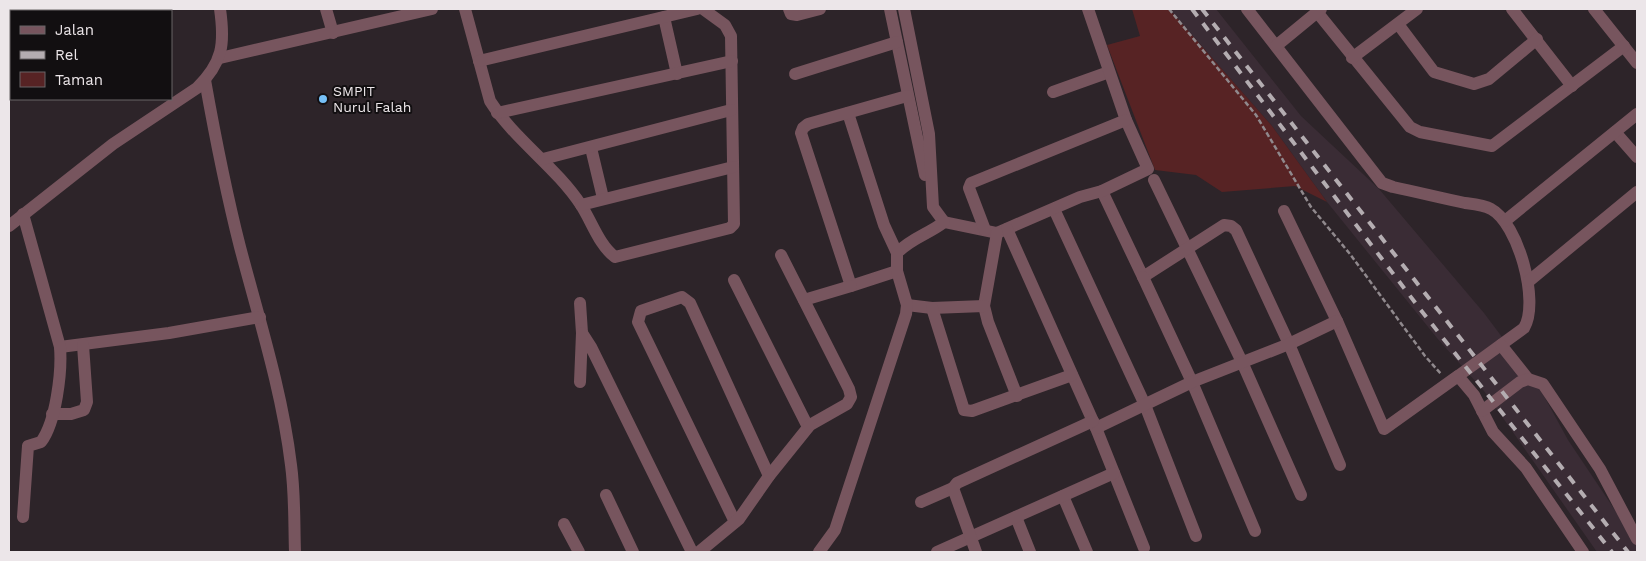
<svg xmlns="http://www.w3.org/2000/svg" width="1646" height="561" font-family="'Work Sans',sans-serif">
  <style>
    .built { fill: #3a2c35 }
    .green { fill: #572324 }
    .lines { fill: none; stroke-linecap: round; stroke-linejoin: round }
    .path { stroke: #90898d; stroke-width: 2.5; stroke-dasharray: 5 2.5; stroke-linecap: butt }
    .minor { stroke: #77555e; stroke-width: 12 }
    .rail { stroke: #b4adb1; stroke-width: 4; stroke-dasharray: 9 9; stroke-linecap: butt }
    .poi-dot { fill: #76c0f7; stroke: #120f11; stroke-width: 2 }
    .labels { text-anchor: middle; stroke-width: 4; stroke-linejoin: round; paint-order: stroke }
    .poi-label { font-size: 14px; fill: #ece6e9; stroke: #120f11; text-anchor: start }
  </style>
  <rect width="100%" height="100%" fill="#2d2429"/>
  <!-- built -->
  <path class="built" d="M1169,9h47l85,107 78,73 105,124 54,72 30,55 69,103v9h-40l-113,-161 -47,-53 -110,-136 -55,-76z"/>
  <!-- green -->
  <path class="green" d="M1132,9h37l103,117 55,76 -32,-16 -73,6 -26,-17 -41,-5 -48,-125 33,-9z"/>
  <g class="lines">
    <!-- path -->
    <path class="path" d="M1169,9l87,106 55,92 39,47 75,102 16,18"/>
    <!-- minor -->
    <g class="minor">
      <path d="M326,9l7,24"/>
      <path d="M465,9l25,92c24,38 66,66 91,104 11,17 18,40 34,52l115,-29 4,-4 -3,-188 -6,-11 -22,-16"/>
      <path d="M789,9l2,5 6,1 23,-6"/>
      <path d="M890,9l35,166"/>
      <path d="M1247,9l135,174 11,4c24,5 48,11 72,16 8,1 19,2 26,6 27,14 49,93 33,119l-66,48 16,19 19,37 33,36 57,84"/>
      <path d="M1512,9l60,77"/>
      <path d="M1594,9l43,54"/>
      <path d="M1317,12l93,115 10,5 72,14 132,-100"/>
      <path d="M664,17l13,57"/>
      <path d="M1398,24l36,48 40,12 15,-5 48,-40"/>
      <path d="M1276,46l45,-37"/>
      <path d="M220,58l212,-49"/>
      <path d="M1352,58l65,-49"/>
      <path d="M479,61l218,-52"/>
      <path d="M795,74l102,-32"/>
      <path d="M205,80c10,56 21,112 35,167 19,72 42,144 51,218 4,29 3,58 4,87"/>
      <path d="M1053,92l56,-20"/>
      <path d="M497,113l235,-52"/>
      <path d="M848,113l36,112 13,28"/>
      <path d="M1615,132l22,25"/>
      <path d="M591,148l12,50"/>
      <path d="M543,159l188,-49"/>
      <path d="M1154,180l88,182 59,133"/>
      <path d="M1102,191l41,86 81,-52 7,1 5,4 53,114 51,121"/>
      <path d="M581,205l152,-38"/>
      <path d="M1054,209l91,196 51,131"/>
      <path d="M1284,211l53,110 47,108 74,-53"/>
      <path d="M1505,221l132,-107"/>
      <path d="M944,222l53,11 83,-36 22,-6 46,-22 -22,-49 -38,-111"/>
      <path d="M9,226l104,-82 84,-56c26,-26 28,-44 23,-79"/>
      <path d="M1007,229l89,199 48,120"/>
      <path d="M985,230l-16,-42 2,-5 155,-63"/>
      <path d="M997,233l-13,73 4,16 29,74"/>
      <path d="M897,271l-46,15 -50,-153 2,-5 5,-4 99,-28"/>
      <path d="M1143,277l49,105 63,149"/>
      <path d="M734,280l74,147"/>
      <path d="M1529,281l108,-89"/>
      <path d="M804,300l47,-14"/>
      <path d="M580,303l2,30"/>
      <path d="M907,305l25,3 52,-2"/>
      <path d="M932,308l32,102 8,1 100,-36"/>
      <path d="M1501,345l27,34"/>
      <path d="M60,347l109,-14 91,-16"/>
      <path d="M580,382l2,-49 9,14 101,205"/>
      <path d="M1482,411l38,-29 8,-3 15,5 57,85 37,70"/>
      <path d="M52,414h19l13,-4 3,-8 -4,-57"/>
      <path d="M1096,428l96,-46 97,-38 48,-23"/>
      <path d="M606,495l27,57"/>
      <path d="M1063,496l24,56"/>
      <path d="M921,502l32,-14"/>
      <path d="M23,517l5,-71 13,-4c15,-20 21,-70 19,-95l-37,-133"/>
      <path d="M1016,517l14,35"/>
      <path d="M735,522l-97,-200 3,-11 41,-14 8,6 79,173"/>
      <path d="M564,524l15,28"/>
      <path d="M699,552l40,-33 30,-43 41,-51 37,-21 4,-7 -2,-8 -68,-134"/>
      <path d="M819,552l16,-22 71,-216 1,-9 -10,-34v-18c14,-15 32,-19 47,-31l-11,-15 -4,-73 -25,-125"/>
      <path d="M937,552l177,-79"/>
      <path d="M976,552l-23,-64 4,-5 136,-62"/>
    </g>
    <!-- rail -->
    <g class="rail">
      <path d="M1192,9l228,300 192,243"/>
      <path d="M1202,9l426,543"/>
    </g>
  </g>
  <!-- markers -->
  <circle class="poi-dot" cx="323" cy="99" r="5"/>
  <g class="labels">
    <!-- poi labels -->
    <g class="poi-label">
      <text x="333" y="96">SMPIT<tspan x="333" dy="16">Nurul Falah</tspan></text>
    </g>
  </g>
  <!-- border -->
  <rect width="1646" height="561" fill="none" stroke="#ece6e9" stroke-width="20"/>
  <!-- legend -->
  <rect x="10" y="10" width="162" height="90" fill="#120f11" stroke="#696567"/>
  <rect x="20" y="26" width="25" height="8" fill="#77555e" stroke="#696567"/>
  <text x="55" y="35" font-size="15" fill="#ece6e9">Jalan</text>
  <rect x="20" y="51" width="25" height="8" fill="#b4adb1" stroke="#696567"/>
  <text x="55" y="60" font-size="15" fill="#ece6e9">Rel</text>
  <rect x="20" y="72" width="25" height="15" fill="#572324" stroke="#696567"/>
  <text x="55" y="85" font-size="15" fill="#ece6e9">Taman</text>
</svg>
